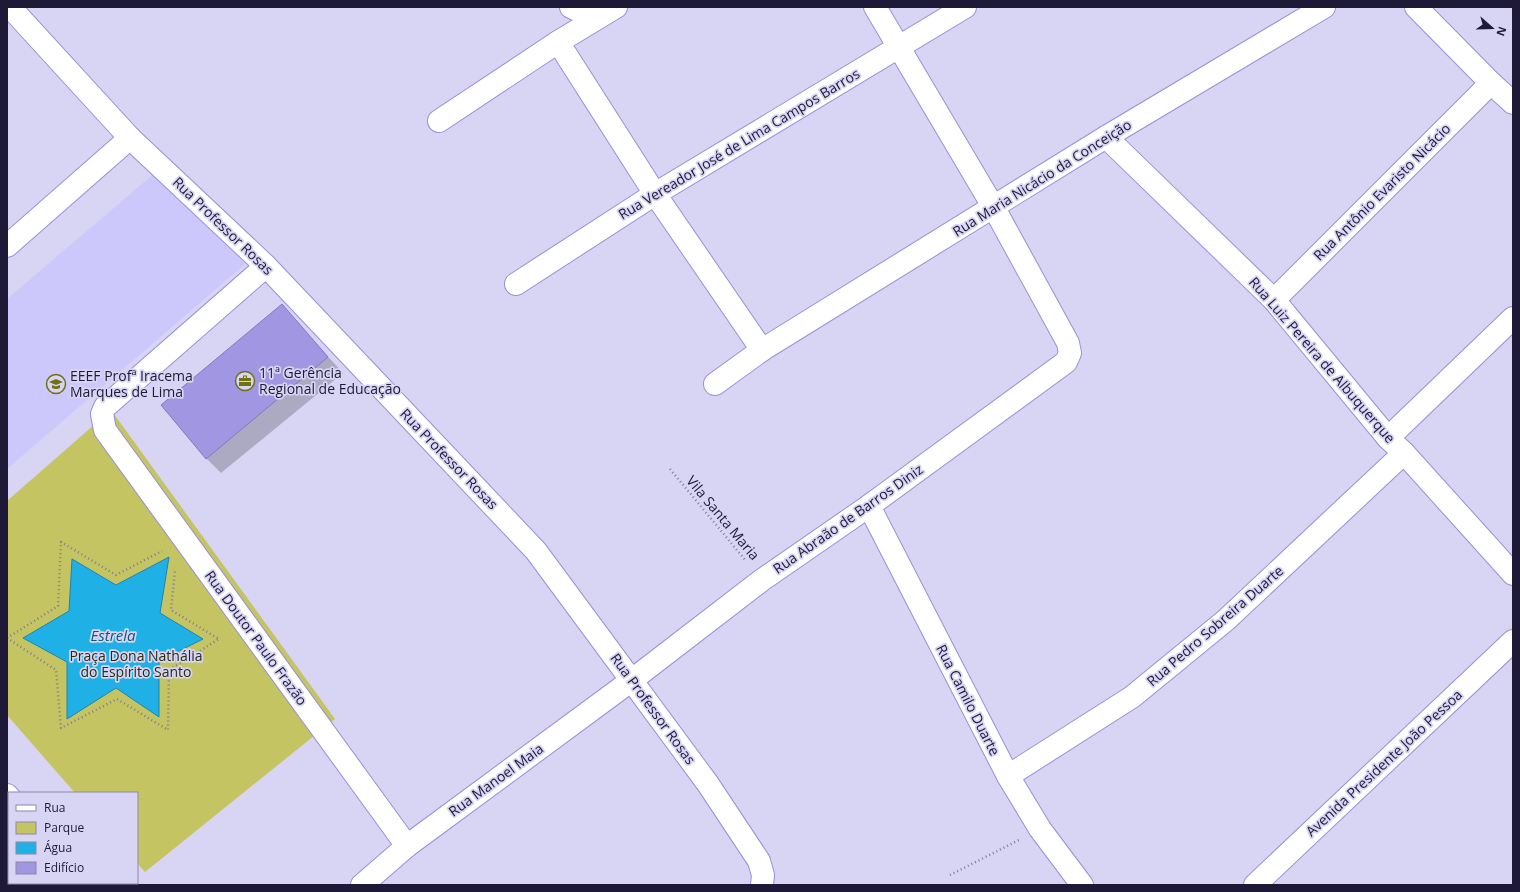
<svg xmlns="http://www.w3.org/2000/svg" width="1520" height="892" font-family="'Open Sans',sans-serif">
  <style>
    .built { fill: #cdc8fb }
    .green { fill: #c4c562 }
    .water { fill: #1fb1e5; stroke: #1f83b0 }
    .shadow { fill: #0003 }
    .building { fill: #a096e1; stroke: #8379c1 }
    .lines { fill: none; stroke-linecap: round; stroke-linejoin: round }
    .street-casing { stroke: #998fda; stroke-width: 24 }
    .secondary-casing { stroke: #998fda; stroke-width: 24 }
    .path { stroke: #7f7b9a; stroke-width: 2.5; stroke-dasharray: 1 3; stroke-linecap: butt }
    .street { stroke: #fff; stroke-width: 22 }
    .secondary { stroke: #fff; stroke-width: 22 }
    .labels { text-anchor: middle; stroke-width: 3.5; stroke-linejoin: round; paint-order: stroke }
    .street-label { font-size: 14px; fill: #1e1936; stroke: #d7d4f4 }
    .poi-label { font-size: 14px; fill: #1e1936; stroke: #d7d4f4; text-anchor: start }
    .park-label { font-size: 14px; fill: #2a2b12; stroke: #d7d4f4 }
    .water-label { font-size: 15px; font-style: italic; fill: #0e5772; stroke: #d7d4f4 }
  </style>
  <rect width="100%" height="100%" fill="#d7d4f4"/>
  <!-- built -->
  <path class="built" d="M169,161l83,97 -245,211v-170z"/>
  <!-- green -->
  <path class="green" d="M111,410l224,309 -190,153 -8,-9v-70h-62l-68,-78v-214z"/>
  <!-- water -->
  <path class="water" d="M169,557l-9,56 43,26 -44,22v56l-43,-29 -49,31v-57l-44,-24 46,-27 3,-52 44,26z"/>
  <!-- shadow -->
  <path class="shadow" d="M282,306l61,67 -122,100 -15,-15z"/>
  <!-- building -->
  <path class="building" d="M282,304l46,53 -122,102 -45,-54z"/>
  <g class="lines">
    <defs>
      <g id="street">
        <path d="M10,7l120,131 136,128 270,285 172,233 51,77 4,14 -1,10"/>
        <path d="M571,7l24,12"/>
        <path d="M1416,7l75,76 22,20"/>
        <path d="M558,42l97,152 107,156"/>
        <path d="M439,121l119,-79 58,-35"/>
        <path d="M1106,137l168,163 114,138 16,15 109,121"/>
        <path d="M7,246l123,-108"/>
        <path d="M266,266l-161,141 -3,7 3,16 302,416"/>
        <path d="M516,284l139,-90 310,-187"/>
        <path d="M1274,300l217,-217"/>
        <path d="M715,384l47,-34 344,-213 218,-130"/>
        <path d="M1388,438l125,-120"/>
        <path d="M869,506l139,270 32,53 42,56"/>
        <path d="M1008,776l124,-79 94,-77 178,-167"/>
        <path d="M7,795l2,2"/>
        <path d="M89,883l2,2"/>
        <path d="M362,885l45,-39 225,-166 130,-100 107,-74 197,-144 4,-9 -2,-10 -74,-135 -119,-201"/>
      </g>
      <path id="secondary" d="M1255,885l258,-244"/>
    </defs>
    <!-- street casing -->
    <use href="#street" class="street-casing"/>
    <!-- secondary casing -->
    <use href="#secondary" class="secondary-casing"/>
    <!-- path -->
    <g class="path">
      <path d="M670,469l76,92"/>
      <path d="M7,638l51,-32 3,-64 55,33 46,-24"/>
      <path d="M7,638l49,32 5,58 56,-29 51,31 1,-60 50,-31 -48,-29 4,-40"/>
      <path d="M950,875l69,-35"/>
    </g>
    <!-- street -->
    <use href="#street" class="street"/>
    <!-- secondary -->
    <use href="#secondary" class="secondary"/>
  </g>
  <!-- icons -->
  <defs>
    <symbol id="office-ring" viewBox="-11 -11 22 22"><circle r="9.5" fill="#d7d4f4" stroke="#717013" stroke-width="1.5"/><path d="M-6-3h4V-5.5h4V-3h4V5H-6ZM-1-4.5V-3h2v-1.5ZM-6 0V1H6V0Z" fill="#717013"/></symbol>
    <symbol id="school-ring" viewBox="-11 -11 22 22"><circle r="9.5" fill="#d7d4f4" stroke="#717013" stroke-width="1.5"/><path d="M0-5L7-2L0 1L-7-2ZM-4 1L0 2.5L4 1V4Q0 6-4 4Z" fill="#717013"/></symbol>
  </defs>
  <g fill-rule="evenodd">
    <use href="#office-ring" x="234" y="370" width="22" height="22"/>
    <use href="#school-ring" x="45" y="373" width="22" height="22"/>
  </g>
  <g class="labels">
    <!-- street labels -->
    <g class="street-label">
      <text transform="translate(739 144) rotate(-31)" y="5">Rua Vereador José de Lima Campos Barros</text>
      <text transform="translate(1042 178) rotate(-32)" y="5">Rua Maria Nicácio da Conceição</text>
      <text transform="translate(1382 192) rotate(-45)" y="5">Rua Antônio Evaristo Nicácio</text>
      <text transform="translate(223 226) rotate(44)" y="5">Rua Professor Rosas</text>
      <text transform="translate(1322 360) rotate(49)" y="5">Rua Luiz Pereira de Albuquerque</text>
      <text transform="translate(449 459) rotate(46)" y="5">Rua Professor Rosas</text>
      <text transform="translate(723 518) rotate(50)" y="5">Vila Santa Maria</text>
      <text transform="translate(848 519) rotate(-35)" y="5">Rua Abraão de Barros Diniz</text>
      <text transform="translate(1215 626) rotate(-41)" y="5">Rua Pedro Sobreira Duarte</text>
      <text transform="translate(256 638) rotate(54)" y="5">Rua Doutor Paulo Frazão</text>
      <text transform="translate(968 700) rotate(63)" y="5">Rua Camilo Duarte</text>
      <text transform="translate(653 709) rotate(54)" y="5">Rua Professor Rosas</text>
      <text transform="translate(1384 763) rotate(-43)" y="5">Avenida Presidente João Pessoa</text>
      <text transform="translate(496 780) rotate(-36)" y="5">Rua Manoel Maia</text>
    </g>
    <!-- poi labels -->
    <g class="poi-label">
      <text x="259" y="378">11ª Gerência<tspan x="259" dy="16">Regional de Educação</tspan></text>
      <text x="70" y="381">EEEF Profª Iracema<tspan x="70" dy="16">Marques de Lima</tspan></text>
    </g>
    <!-- park labels -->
    <g class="park-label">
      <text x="136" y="661">Praça Dona Nathália<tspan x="136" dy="16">do Espírito Santo</tspan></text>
    </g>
    <!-- water labels -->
    <g class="water-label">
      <text x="113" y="641">Estrela</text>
    </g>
  </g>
  <!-- border -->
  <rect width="1520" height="892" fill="none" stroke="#1e1936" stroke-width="16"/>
  <!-- legend -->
  <rect x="8" y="792" width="130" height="92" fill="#d7d4f4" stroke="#8d89a8"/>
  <rect x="16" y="805" width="20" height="6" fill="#ffffff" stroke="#8d89a8"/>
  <text x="44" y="812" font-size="12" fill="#1e1936">Rua</text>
  <rect x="16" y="822" width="20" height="12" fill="#c4c562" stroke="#8d89a8"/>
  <text x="44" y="832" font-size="12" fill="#1e1936">Parque</text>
  <rect x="16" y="842" width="20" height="12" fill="#1fb1e5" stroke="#8d89a8"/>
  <text x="44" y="852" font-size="12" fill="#1e1936">Água</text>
  <rect x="16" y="862" width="20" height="12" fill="#a096e1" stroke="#8d89a8"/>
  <text x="44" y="872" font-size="12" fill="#1e1936">Edifício</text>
  <!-- north arrow -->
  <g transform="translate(1492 28) rotate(110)" stroke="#d7d4f4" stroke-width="3" paint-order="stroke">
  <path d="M0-3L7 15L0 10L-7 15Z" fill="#1e1936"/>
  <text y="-6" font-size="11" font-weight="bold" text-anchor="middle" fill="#1e1936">N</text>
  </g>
</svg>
